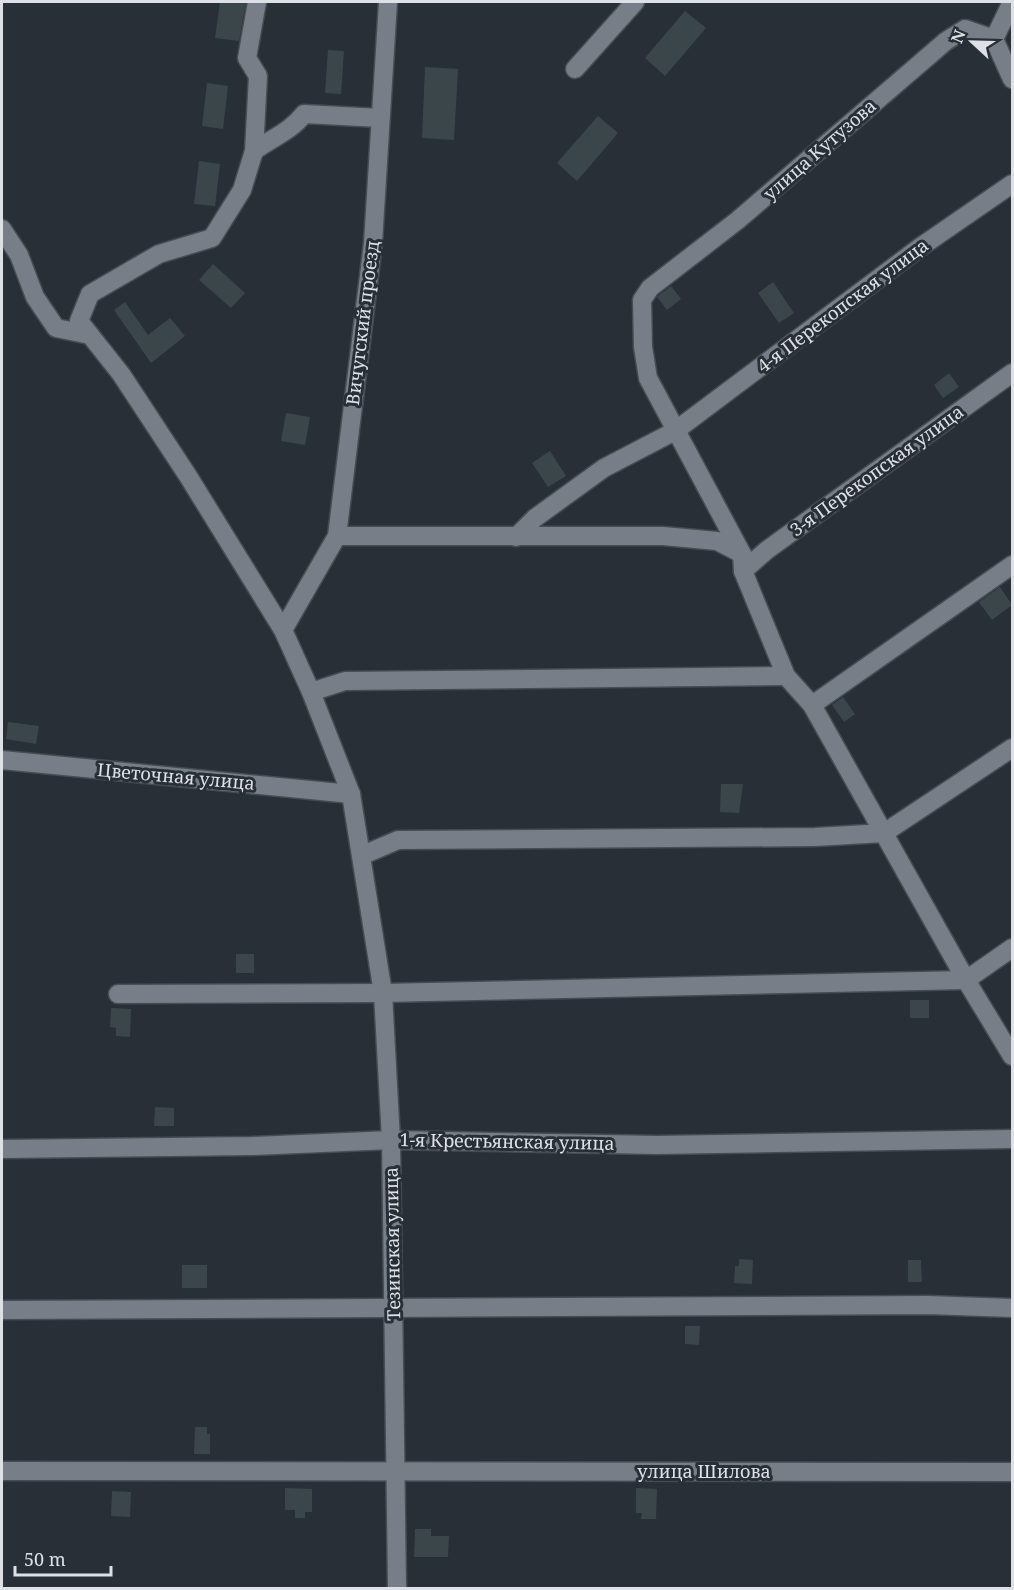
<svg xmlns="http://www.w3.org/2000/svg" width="1014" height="1590" font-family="'Noto Serif',serif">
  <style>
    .building { fill: #3b464b }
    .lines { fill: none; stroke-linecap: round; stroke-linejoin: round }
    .minor-casing { stroke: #464c52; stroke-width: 21 }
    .minor { stroke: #777e87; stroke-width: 18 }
    .labels { text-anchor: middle; stroke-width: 6; stroke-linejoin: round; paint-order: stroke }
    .street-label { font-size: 18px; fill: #dde1e6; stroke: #292f36 }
  </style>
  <rect width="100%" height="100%" fill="#292f36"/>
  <!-- building -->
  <g class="building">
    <path d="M220,2h26l-7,39 -24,-3z"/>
    <path d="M685,11l21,17 -41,48 -20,-18z"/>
    <path d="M328,50l16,1 -3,43 -16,-1z"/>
    <path d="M425,67l33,2 -4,71 -32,-2z"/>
    <path d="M207,83l21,3 -5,43 -21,-3z"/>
    <path d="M598,116l20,17 -41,48 -20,-18z"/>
    <path d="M199,161l21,3 -5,42 -21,-2z"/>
    <path d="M213,264l32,29 -14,15 -32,-28z"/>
    <path d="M773,282l21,31 -15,10 -21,-30z"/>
    <path d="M671,286l10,13 -14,11 -10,-13z"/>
    <path d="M125,302l23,33 22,-17 15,18 -34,27 -37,-53z"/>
    <path d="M949,373l10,14 -16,11 -9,-13z"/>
    <path d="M286,413l24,4 -5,28 -24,-4z"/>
    <path d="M550,451l16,25 -18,11 -16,-24z"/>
    <path d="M1000,587l12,18 -20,15 -13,-18z"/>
    <path d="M843,697l12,17 -11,8 -12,-17z"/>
    <path d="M8,722l31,4 -3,18 -30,-5z"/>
    <path d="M721,784h22l-4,29 -19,-1z"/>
    <rect x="236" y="954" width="18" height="19"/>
    <rect x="910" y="1000" width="19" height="18"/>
    <path d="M111,1008l20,1 -1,28 -14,-1v-8l-6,-1z"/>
    <path d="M155,1107l19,1v18h-20z"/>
    <path d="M739,1259l14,1 -1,24 -18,-1 1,-17h4z"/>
    <path d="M908,1260h13l1,22h-14z"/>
    <rect x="182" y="1265" width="25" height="23"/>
    <path d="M685,1326h15l-1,19 -14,-1z"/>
    <path d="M195,1427h12v7h3v20h-16z"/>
    <path d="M285,1488l27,1v23h-7v6h-10v-8h-10z"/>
    <path d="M636,1488l21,1 -1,30h-15l1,-6h-6z"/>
    <path d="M112,1491l19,1 -1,25 -19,-1z"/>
    <path d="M415,1529h16v7h18l-1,21h-34z"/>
  </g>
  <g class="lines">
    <defs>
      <g id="minor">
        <path d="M257,2l-10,56 11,18 -4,75 -12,39 -30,48 -53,16 -69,40 -11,27 42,53 67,102 95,154 28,62 40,102 32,199 8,147 6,448"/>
        <path d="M994,39l-29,-10 -19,12 -208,179 -88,68 -8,12 1,47 5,31 94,176 1,17 43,105 26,29 154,275 46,76"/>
        <path d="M994,39l18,40"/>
        <path d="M994,39l18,-37"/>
        <path d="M575,69l60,-67"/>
        <path d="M254,151c18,-13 37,-20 50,-37l76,4"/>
        <path d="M2,229l17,26 16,42 21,31 34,7"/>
        <path d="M337,536h326l54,5 25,13"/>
        <path d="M516,537l19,-19 69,-50 71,-37 244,-183 93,-64"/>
        <path d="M743,571l24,-21 245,-177"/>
        <path d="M283,630l54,-94 36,-293 15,-241"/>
        <path d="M311,692l34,-11 441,-5"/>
        <path d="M812,705l200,-140"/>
        <path d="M2,760l349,34"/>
        <path d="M363,855l35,-15 417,-3 69,-4 128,-85"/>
        <path d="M118,994l265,-1 583,-13 46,-32"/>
        <path d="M2,1149l250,-3 139,-6 266,5 355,-6"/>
        <path d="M2,1310l925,-5 85,3"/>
        <path d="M2,1471l1010,1"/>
      </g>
    </defs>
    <!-- minor casing -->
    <use href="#minor" class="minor-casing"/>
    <!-- minor -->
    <use href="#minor" class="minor"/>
  </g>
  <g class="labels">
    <!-- street labels -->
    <g class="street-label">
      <text transform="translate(820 150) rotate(-41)" y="6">улица Кутузова</text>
      <text transform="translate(843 306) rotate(-37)" y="6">4-я Перекопская улица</text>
      <text transform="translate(363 323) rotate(-83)" y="6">Вичугский проезд</text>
      <text transform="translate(877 471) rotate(-36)" y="6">3-я Перекопская улица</text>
      <text transform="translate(176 777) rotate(5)" y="6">Цветочная улица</text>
      <text transform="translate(507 1142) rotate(1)" y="6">1-я Крестьянская улица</text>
      <text transform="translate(393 1244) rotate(-91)" y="6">Тезинская улица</text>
      <text x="704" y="1478">улица Шилова</text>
    </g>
  </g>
  <!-- border -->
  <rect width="1014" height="1590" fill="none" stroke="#dde1e6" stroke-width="6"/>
  <!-- north arrow -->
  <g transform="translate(972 42) rotate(292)" stroke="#292f36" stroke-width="4.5" paint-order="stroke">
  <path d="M0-4.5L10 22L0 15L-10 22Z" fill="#dde1e6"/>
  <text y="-9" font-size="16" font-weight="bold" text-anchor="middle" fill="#dde1e6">N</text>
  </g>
  <!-- scale -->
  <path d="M15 1566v9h96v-9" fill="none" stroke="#dde1e6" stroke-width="3"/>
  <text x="24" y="1566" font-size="18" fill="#dde1e6" stroke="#292f36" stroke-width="4.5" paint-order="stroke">50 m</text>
</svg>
